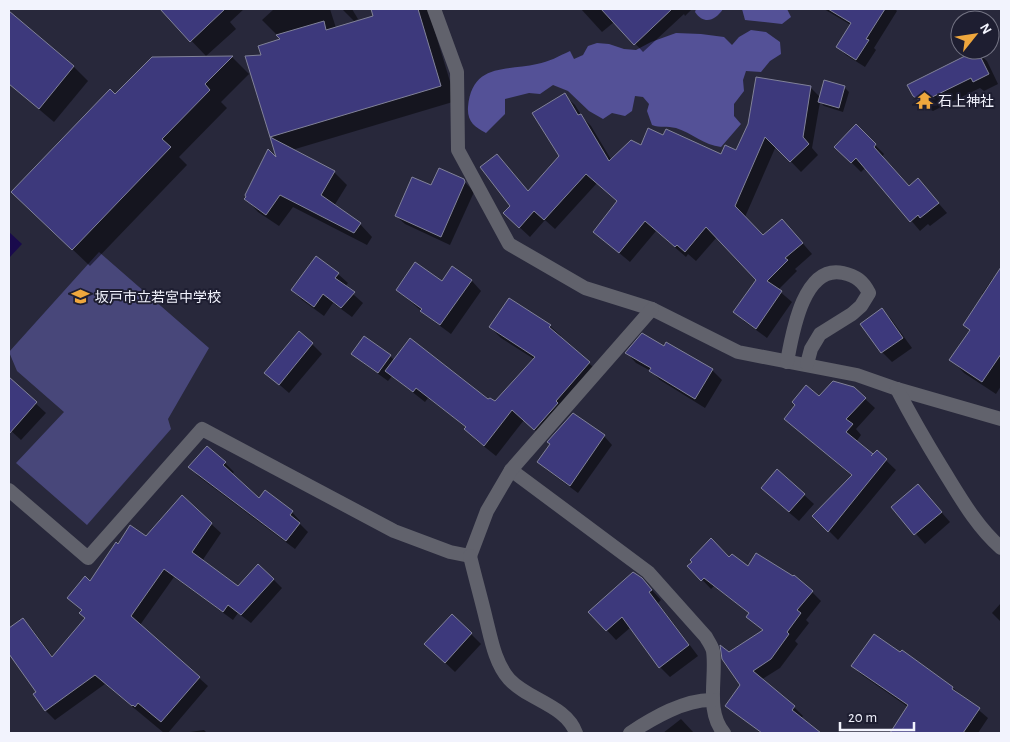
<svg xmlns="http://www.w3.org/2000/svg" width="1010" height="742" font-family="'Alegreya Sans','Noto Sans JP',sans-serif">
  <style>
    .green { fill: #48477a }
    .forest { fill: #545197 }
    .water { fill: #190a4c }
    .shadow { fill: #0007 }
    .building { fill: #3d397c; stroke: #818299 }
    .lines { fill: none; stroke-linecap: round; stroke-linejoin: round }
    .minor { stroke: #61626c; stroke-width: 14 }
    .labels { text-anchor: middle; stroke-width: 4; stroke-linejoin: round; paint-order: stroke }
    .poi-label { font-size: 14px; fill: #f2f3fd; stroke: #1e1e31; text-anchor: start }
  </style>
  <rect width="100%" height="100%" fill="#28283b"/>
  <!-- green -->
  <path class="green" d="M99,252l110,96 -41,71 3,10 -84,96 -71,-62 48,-51 -47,-41 -8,-19z"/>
  <!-- forest -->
  <g class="forest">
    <path d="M696,9h27c-8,12 -19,16 -28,3z"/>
    <path d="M742,9h45l4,8 -9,7 -37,-4z"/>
    <path d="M751,30l15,2 14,10 1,12 -11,7 -9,11 -15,-1 -3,9 1,11 -10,13v12l7,8 -20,23c-17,-2 -29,-14 -45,-19 -9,-2 -16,0 -24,-3l-5,-14 2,-7 -6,-7 -8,-1 -3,15 -7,5 -13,-3 -9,6 -14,-8 -21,-20 -15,-6 -13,9 -11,-1 -24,6v15l-19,19c-12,-6 -19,-12 -18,-26 4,-44 37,-36 69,-43 12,-2 22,-8 33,-13l4,8 9,-4 5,-9 9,-3 12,1 15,5 12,1 15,-8 25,-9 25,1 23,3 8,8 7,-8z"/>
  </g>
  <!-- water -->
  <path class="water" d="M9,232l13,12 -13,14z"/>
  <!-- shadow -->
  <g class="shadow">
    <path d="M161,9h83l-14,13 6,7 -30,27z"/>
    <path d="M274,9h56l6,19 39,-11 -3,-8h56l28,92 -164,49 42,22 13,13 -13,21 26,18 12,13 -5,8 -74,-38 -14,19 -21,-14 -12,-13 32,-38 -2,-20 -5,-5 -8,-79 19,-17 -20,-20z"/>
    <path d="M342,9h10l6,10 -4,2z"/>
    <path d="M581,9h30l8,9 -17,14z"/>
    <path d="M636,9h56l-7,7 -1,-2 -41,38 -25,-27z"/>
    <path d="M824,9h71l2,2 -23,37 2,2 -11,17 -19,-12 -8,-8 13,-22z"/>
    <path d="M9,12l65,55 14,14 -34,41 -45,-38z"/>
    <path d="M977,52l10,9 11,23 -14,7 -4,-3 -47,23 -9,-5 -10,-11z"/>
    <path d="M232,57l17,17 -28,28 6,6 -48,49 8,8 -97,101 -60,-57 85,-114 37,-37z"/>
    <path d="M810,87l10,10 24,-10 5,5 -6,20 -19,-6 -4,-4 -8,46 6,7 -17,17 -25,-26 -31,71 19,20 28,-6 20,23 -17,15 2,2 -19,19 14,12 -25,36 -22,-16 -10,-10 23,-32 -41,-43 -21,24 -8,-7 -2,3 -30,-26 -26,31 -36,-30 24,-30 -21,-19 -42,46 -10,-9 -15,17 -15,-14 -18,-68 32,37 32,-35 3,-62 11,10 8,13 8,8 21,35 29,-15 81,9 15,-3z"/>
    <path d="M856,126l28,28 -2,3 27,30 9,-7 29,33 -17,13 -2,-2 -8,7 -54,-64 -5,5 -25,-25z"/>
    <path d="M463,180l11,12 -24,53 -45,-21 -9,-8 35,-29z"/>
    <path d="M453,268l19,13 9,10 -30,43 -19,-14 -35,-30 45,-7z"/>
    <path d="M338,274l10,9 -3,4 18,16 -11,14 -19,-14 -9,13 -22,-16 -10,-10z"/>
    <path d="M993,278l8,6v102l-5,8 -32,-21 -13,-14 20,-28 -6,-6 19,-29 -2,-2z"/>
    <path d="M882,310l9,9 21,29 -20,14 -10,-10 -20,-28z"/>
    <path d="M550,326l11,10 -1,2 40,35 -54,67 -22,-20 -28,36 -20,-16 -10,-11 1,-1 -39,-30 -3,4 -33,-26 -4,5 -25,-18 -10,-9 37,2 5,5 100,42 39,-44 -33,-21 -11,-11z"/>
    <path d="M312,344l10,10 -33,39 -23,-20z"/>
    <path d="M664,348l48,22 10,10 -17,28 -45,-28 -9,-9 -15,-8 -9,-10z"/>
    <path d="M9,379l37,34 -25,27 -12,-11z"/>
    <path d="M853,388l22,20 -19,21 5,6 -5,7 17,14 4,-4 19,18 -58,70 -24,-24 38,-40 -67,-57 34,-21z"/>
    <path d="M604,436l8,9 -34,48 -31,-23 -9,-8z"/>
    <path d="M225,463l9,9 -2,2 28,26 32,12 8,9 -1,2 9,9 -13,17 -97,-73 -8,-9z"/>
    <path d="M804,495l10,9 -15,17 -27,-23z"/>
    <path d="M927,496l23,26 -25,22 -33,-37z"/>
    <path d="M182,497l39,36 -19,28 37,27 34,-9 9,9 -31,35 -13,-10 -5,7 -59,-43 -34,48 68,61 -40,47h-4l-59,-49 -50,36 -9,-9 -11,-16 3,-2 -29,-43v-20l14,-10 9,9 22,29 33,-39 -4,-8 -15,-13 22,-15 28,-38 28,-7z"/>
    <path d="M729,559l19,9 64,24 9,9 -15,19 3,3 -14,18 3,3 -18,24 -19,12 33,27 9,9 -2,2 18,15h-58l-25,-20 5,-28 -12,-31 35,-23 -16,-14 2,-3 -36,-28 -3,3 -22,-23z"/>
    <path d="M652,590l9,10 -3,3 40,53 -28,21 -10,-10 -29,-40 -15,13 -26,-28z"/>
    <path d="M1001,603v19l-9,-9z"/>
    <path d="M471,634l10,10 -26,28 -19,-18z"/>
    <path d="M902,652l51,36 35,30 -10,15h-29l-6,-4 -2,4h-50l17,-26 -46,-32 -10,-9 49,-12z"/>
    <path d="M681,719l13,14h-31z"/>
    <path d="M204,730l3,3h-24z"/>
  </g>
  <!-- building -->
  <g class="building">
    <path d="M160,9h65l-35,33z"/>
    <path d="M371,9h47l23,77 -171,51 -25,-81 16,-1 -3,-9 22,-7 -4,-4 48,-14 2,9 47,-14z"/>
    <path d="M601,9h71l-38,36z"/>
    <path d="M828,9h57l-19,30 3,1 -13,20 -20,-13 15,-24z"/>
    <path d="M9,11l65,55 -35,43 -30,-25z"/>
    <path d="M977,50l12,24 -16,8 -2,-4 -49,24 -9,-6 -6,-11z"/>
    <path d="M233,56l-28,28 5,6 -48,49 9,8 -99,103 -61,-58 99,-103 5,5 37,-37z"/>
    <path d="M756,77l55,9 -8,51 6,7 -19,18 -25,-25 -30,69 28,29 19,-16 21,24 -18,15 3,2 -21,21 15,10 -26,38 -23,-17 23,-32 -50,-53 -21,25 -8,-7 -2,2 -30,-26 -26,32 -26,-21 24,-31 -31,-27 -42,46 -10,-9 -15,17 -16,-15 7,-7 -30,-39 17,-13 31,37 31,-35 -27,-43 33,-20 13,22 3,-1 28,47 22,-21 10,5 7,-17 15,7 3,-6 55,25 4,-9 11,5 12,-26z"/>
    <path d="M824,80l21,6 -6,22 -21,-6z"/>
    <path d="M856,124l20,20 -2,3 35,39 9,-8 21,25 -19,15 -2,-3 -8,7 -54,-64 -5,5 -17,-16z"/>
    <path d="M270,137l65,34 -14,24 40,28 -7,10 -74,-38 -14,20 -22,-16 2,-2 -1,-2 23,-46 8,8z"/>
    <path d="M439,168l25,11 1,3 -24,55 -46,-21 17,-39 19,8z"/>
    <path d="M316,256l23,17 -4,5 20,14 -14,16 -18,-14 -9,13 -23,-17z"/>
    <path d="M415,262l27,19 10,-15 20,14 -32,45 -20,-14 2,-2 -26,-19z"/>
    <path d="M1001,267v87l-19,28 -33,-22 21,-30 -7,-5z"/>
    <path d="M509,298l42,27 -2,2 41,35 -34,39 2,2 -24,27 -22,-20 -28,36 -20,-17 2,-2 -50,-39 -3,4 -28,-21 25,-33 78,61 2,-1 5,3 40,-44 -46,-30z"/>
    <path d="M882,308l21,30 -22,15 -21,-29z"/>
    <path d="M299,331l14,12 -34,42 -15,-12z"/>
    <path d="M642,333l22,13 2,-4 47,27 -18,30 -46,-28 2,-3 -26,-15z"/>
    <path d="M364,336l27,19 -13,18 -27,-19z"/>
    <path d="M9,377l28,25 -28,32z"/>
    <path d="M833,381l21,6 12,11 -20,21 7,5 -7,8 27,22 -2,2 6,-6 10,9 -59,73 -16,-16 40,-41 -68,-56 11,-14 -3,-3 14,-17 13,11z"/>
    <path d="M573,413l32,22 -35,51 -33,-24 13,-18 -3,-2z"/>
    <path d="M207,446l19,16 -3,3 36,33 6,-8 28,21 -3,4 10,8 -14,18 -98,-74z"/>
    <path d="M777,469l28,25 -16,18 -28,-24z"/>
    <path d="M918,484l24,28 -28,23 -23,-28z"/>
    <path d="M182,495l30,28 -20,29 46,34 20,-22 16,15 -33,36 -13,-10 -5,7 -59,-43 -33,47 69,61 -39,45 -23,-19 -3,4 -2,-2 -1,1 -37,-31 -50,36 -12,-17 3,-2 -27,-38v-26l14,-10 29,39 33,-39 -6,-5 3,-3 -15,-12 18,-22 5,5 26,-39 2,2 12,-19 16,11z"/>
    <path d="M711,538l18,19 3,-3 16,12 8,-13 37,23 1,-1 19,16 -16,19 4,3 -14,19 2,2 -18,25 -18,12 42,35 -3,4 29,23h-59l-37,-27 15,-21 -18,-26 -2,-14 9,7 34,-22 -17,-13 3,-4 -45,-35 -3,3 -14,-15 5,-4 -2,-2z"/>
    <path d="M633,572l9,6 10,12 -3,2 40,53 -30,23 -37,-51 -16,14 -18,-19z"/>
    <path d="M452,614l20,19 -27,30 -21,-19z"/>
    <path d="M874,634l26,18 2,-2 51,37 -1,2 28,19 -17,25h-73l18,-28 -57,-39z"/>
  </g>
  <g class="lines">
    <!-- minor -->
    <g class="minor">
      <path d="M434,9l23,63 1,78 51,94 76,44 67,21 86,43 119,23 40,14 104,30"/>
      <path d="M787,362c5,-27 16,-98 56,-89 13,3 20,8 26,20l-8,13 -9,8 -32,20 -9,15 -4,15"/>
      <path d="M897,389c14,27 29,53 45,79 18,29 34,58 59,80"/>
      <path d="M511,470l137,102 58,65c2,4 6,9 7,14 4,26 -8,60 11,82"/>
      <path d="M9,490l79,68 114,-129 192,102 56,21 20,4 17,-45 24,-41 141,-161"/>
      <path d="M470,556c5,21 11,42 16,63 5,20 9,44 23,60 19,21 57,26 67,54"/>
      <path d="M630,733c23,-15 55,-34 83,-33"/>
    </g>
  </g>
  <!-- icons -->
  <defs>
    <symbol id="temple-bare" viewBox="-9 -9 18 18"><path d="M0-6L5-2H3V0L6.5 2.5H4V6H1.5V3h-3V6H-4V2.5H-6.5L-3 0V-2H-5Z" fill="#efa73d" stroke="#1e1e31" stroke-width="2.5" paint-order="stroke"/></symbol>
    <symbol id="school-bare" viewBox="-9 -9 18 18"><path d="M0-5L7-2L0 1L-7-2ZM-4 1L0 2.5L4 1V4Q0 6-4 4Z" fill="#efa73d" stroke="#1e1e31" stroke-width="2.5" paint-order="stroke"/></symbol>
  </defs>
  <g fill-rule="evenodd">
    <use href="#temple-bare" x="912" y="88" width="25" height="25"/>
    <use href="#school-bare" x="68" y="284" width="25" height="25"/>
  </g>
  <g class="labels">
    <!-- poi labels -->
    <g class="poi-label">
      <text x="938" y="106">石上神社</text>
      <text x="95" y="302">坂戸市立若宮中学校</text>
    </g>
  </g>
  <!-- border -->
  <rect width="1010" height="742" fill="none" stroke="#f2f3fd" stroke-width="20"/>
  <!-- north arrow -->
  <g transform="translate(975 35) rotate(60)"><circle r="24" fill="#1e1e31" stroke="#737383"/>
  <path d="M0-4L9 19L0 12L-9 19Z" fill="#efa73d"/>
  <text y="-8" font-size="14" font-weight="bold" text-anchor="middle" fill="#f2f3fd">N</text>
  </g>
  <!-- scale -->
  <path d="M840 722v8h74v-8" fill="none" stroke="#f2f3fd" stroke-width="2.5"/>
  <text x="848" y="722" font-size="15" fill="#f2f3fd" stroke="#1e1e31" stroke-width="4" paint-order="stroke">20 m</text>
</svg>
